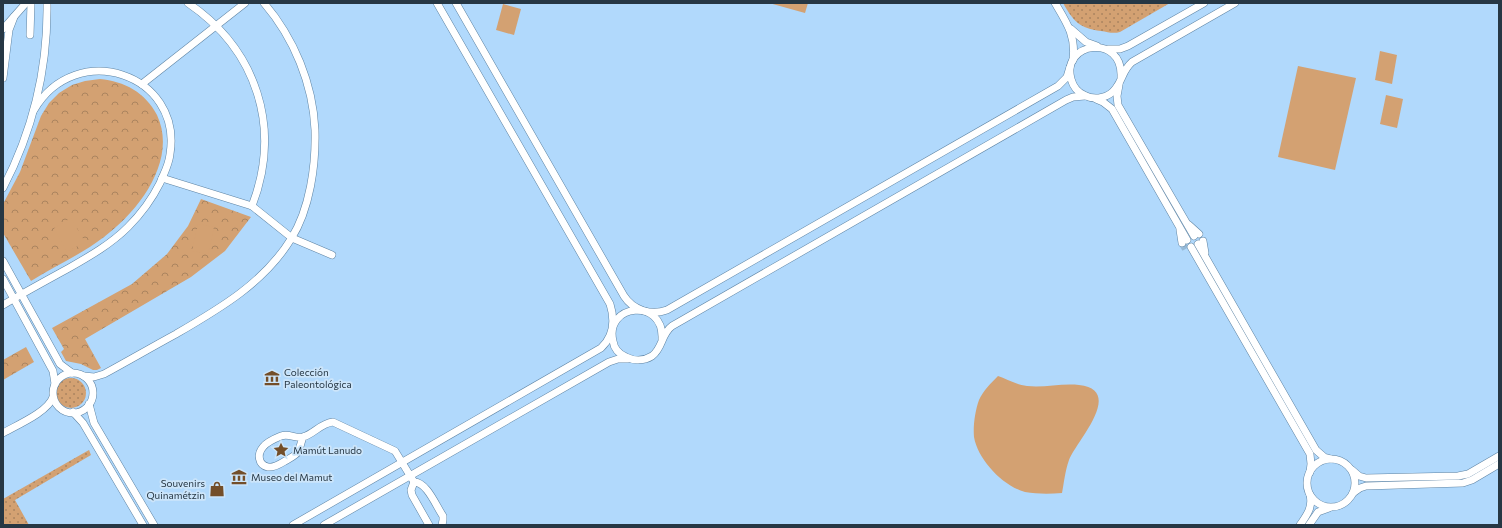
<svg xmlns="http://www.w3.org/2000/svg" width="1502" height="528" font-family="Commissioner,sans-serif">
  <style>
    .grass { fill: url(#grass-dots) }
    .park { fill: url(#park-crowns) }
    .pitch { fill: #d3a172 }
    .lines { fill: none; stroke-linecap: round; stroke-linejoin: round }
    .street-tunnel { stroke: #95b9d7; stroke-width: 7; stroke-dasharray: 7 3.5; stroke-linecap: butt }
    .street-casing { stroke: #5e84a4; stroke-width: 8 }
    .street { stroke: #fff; stroke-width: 7 }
    .labels { text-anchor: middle; stroke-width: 3.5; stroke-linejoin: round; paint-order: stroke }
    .poi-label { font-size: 10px; fill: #263744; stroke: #cce5fa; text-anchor: start }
  </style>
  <defs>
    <pattern id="grass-dots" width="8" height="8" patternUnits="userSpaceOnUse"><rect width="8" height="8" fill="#d3a172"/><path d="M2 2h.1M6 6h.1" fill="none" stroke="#ab845f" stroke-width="1.8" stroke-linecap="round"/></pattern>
    <pattern id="park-crowns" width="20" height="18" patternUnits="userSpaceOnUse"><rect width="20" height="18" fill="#d3a172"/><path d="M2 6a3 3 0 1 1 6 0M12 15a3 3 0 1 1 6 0" fill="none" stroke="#ab845f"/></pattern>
  </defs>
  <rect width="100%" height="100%" fill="#b1d9fc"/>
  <!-- grass -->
  <g class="grass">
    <path d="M1063,3h107l-50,29c-7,2 -12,0 -19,-1 -22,-3 -27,-9 -38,-28z"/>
    <circle cx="71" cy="393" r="15"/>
    <path d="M89,450l2,5 -76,45 14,25h-26v-26z"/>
  </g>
  <!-- park -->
  <g class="park">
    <path d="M100,79c24,2 46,14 57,36 21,45 -18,96 -53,122 -22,17 -49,29 -73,44l-28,-48v-29l17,-32 21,-56 8,-13 10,-10 13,-8 13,-4z"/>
    <path d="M201,199l50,18 -26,34 -34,26 -106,62 16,29 -4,2h-4l-12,-6 -15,-3 -5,-9 3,-3 -12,-21 80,-44 35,-30 21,-28z"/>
    <path d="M26,347l8,15 -31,18v-20z"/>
  </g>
  <!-- pitch -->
  <g class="pitch">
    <path d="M769,3h39l-3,10z"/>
    <path d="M503,4l18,5 -7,26 -18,-5z"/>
    <path d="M1380,51l17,4 -5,29 -17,-4z"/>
    <path d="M1298,66l58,12 -21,92 -57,-13z"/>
    <path d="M1386,95l17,4 -6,29 -17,-4z"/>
    <path d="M71,218l14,24 -18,10 -13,-24z"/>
    <path d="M198,224l16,3 -6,27 -16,-3z"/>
    <path d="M998,376c9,3 19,9 29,10 17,2 35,-3 52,-1 47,5 -4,58 -10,75 -4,11 -5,23 -7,33 -13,1 -25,1 -37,-1 -22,-6 -47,-32 -51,-55 -1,-11 1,-26 5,-37 4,-9 12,-17 19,-24z"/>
  </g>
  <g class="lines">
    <!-- street-tunnel -->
    <path class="street-tunnel" d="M1182,243l4,7"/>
    <defs>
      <g id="street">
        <path d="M188,3c69,47 94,125 64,203"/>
        <path d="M456,3l168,293c9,14 27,20 43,14l391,-224 9,-9 3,-10"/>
        <path d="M1055,3c12,20 21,33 18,57"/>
        <path d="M3,29l23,-26"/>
        <path d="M1071,29l15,13 11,4"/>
        <path d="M30,35l1,-32"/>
        <path d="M1108,49h12l8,-3 76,-43"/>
        <path d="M1121,77c2,-44 -60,-35 -50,2 2,7 6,13 13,16 11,6 25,3 32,-7 7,-9 6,-17 16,-26l103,-59"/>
        <path d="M3,78l6,-48 5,-13"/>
        <path d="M142,84l103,-81"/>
        <path d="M1119,85l-2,11 1,9 76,131"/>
        <path d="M1096,99l7,3 9,7 75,131"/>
        <path d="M162,178l90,28 40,32 40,17"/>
        <path d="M3,188c30,-58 45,-120 44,-185"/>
        <path d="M1189,225l10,9"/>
        <path d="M1180,230l2,13"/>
        <path d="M1203,241l2,12"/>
        <path d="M1198,244l118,206 8,7 7,2"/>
        <path d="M1191,247l119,207 1,10 -1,8"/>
        <path d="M3,261l57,103 12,9"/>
        <path d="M3,279l50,92 2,13"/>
        <path d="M3,305c22,-13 44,-25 66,-37 21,-12 42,-24 59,-41 13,-13 24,-28 32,-44 4,-10 9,-18 10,-29 13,-80 -94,-116 -136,-44"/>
        <path d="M662,339c2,-42 -58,-35 -49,2 1,7 6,13 13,16 8,4 18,4 26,-1 11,-8 9,-22 20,-30l394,-226 7,-3 12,-1"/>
        <circle cx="73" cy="393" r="20"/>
        <path d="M84,376l10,1 10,-3c24,-13 48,-27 72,-40 43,-25 88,-51 115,-95 19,-30 25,-74 24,-109 -2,-46 -21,-92 -51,-127"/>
        <path d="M89,404l5,19 60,102"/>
        <path d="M73,412l10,11 60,102"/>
        <path d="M3,433c14,-8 45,-21 50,-36"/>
        <path d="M303,437c-2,5 -3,11 -5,15 -3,4 -8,6 -13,9 -5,3 -11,7 -17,6 -10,-2 -11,-13 -5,-20 3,-4 13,-9 18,-11 8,-3 15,3 22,1 11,-3 18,-14 30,-15l62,29 19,31"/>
        <circle cx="1331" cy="483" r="24"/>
        <path d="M1352,470l7,6 7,2 92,-2 10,-2 31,-18"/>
        <path d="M414,482c13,0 22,24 29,34v4l-1,5"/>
        <path d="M414,482l-3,8 1,5 17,30"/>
        <path d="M1353,493l7,-5 6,-2 97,-3 9,-3 27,-16"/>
        <path d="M293,525l308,-177c13,-12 14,-28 9,-44l-173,-301"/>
        <path d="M324,525l285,-163 9,-3h10"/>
        <path d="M1300,525c7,-10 13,-18 10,-30"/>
        <path d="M1309,525l9,-13 11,-4"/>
      </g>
    </defs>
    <!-- street casing -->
    <use href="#street" class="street-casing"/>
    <!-- street -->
    <use href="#street" class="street"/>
  </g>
  <!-- icons -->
  <defs>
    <symbol id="museum-bare" viewBox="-9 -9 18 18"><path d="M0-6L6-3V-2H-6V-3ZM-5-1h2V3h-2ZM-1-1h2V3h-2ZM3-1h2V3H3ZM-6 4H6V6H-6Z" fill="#734e29" stroke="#cce5fa" stroke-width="2.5" paint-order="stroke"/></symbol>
    <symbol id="sight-bare" viewBox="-9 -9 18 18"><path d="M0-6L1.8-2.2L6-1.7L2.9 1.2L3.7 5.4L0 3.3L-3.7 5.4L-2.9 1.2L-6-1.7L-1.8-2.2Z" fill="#734e29" stroke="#cce5fa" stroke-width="2.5" paint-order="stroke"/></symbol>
    <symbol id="shop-bare" viewBox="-9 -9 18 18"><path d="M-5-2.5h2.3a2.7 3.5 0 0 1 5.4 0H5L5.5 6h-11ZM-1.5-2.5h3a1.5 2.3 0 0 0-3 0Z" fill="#734e29" stroke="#cce5fa" stroke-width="2.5" paint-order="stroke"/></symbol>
  </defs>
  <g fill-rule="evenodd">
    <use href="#museum-bare" x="261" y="367" width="22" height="22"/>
    <use href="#sight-bare" x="270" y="439" width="22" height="22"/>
    <use href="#museum-bare" x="228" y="466" width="22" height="22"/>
    <use href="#shop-bare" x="206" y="478" width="22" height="22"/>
  </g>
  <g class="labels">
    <!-- poi labels -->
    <g class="poi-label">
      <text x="284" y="376">Colección<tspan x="284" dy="12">Paleontológica</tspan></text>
      <text x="293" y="454">Mamút Lanudo</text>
      <text x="251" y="481">Museo del Mamut</text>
      <text x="205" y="487" text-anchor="end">Souvenirs<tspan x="205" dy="12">Quinamétzin</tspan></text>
    </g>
  </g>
  <!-- border -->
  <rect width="1502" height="528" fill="none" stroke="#263744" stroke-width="8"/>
</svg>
